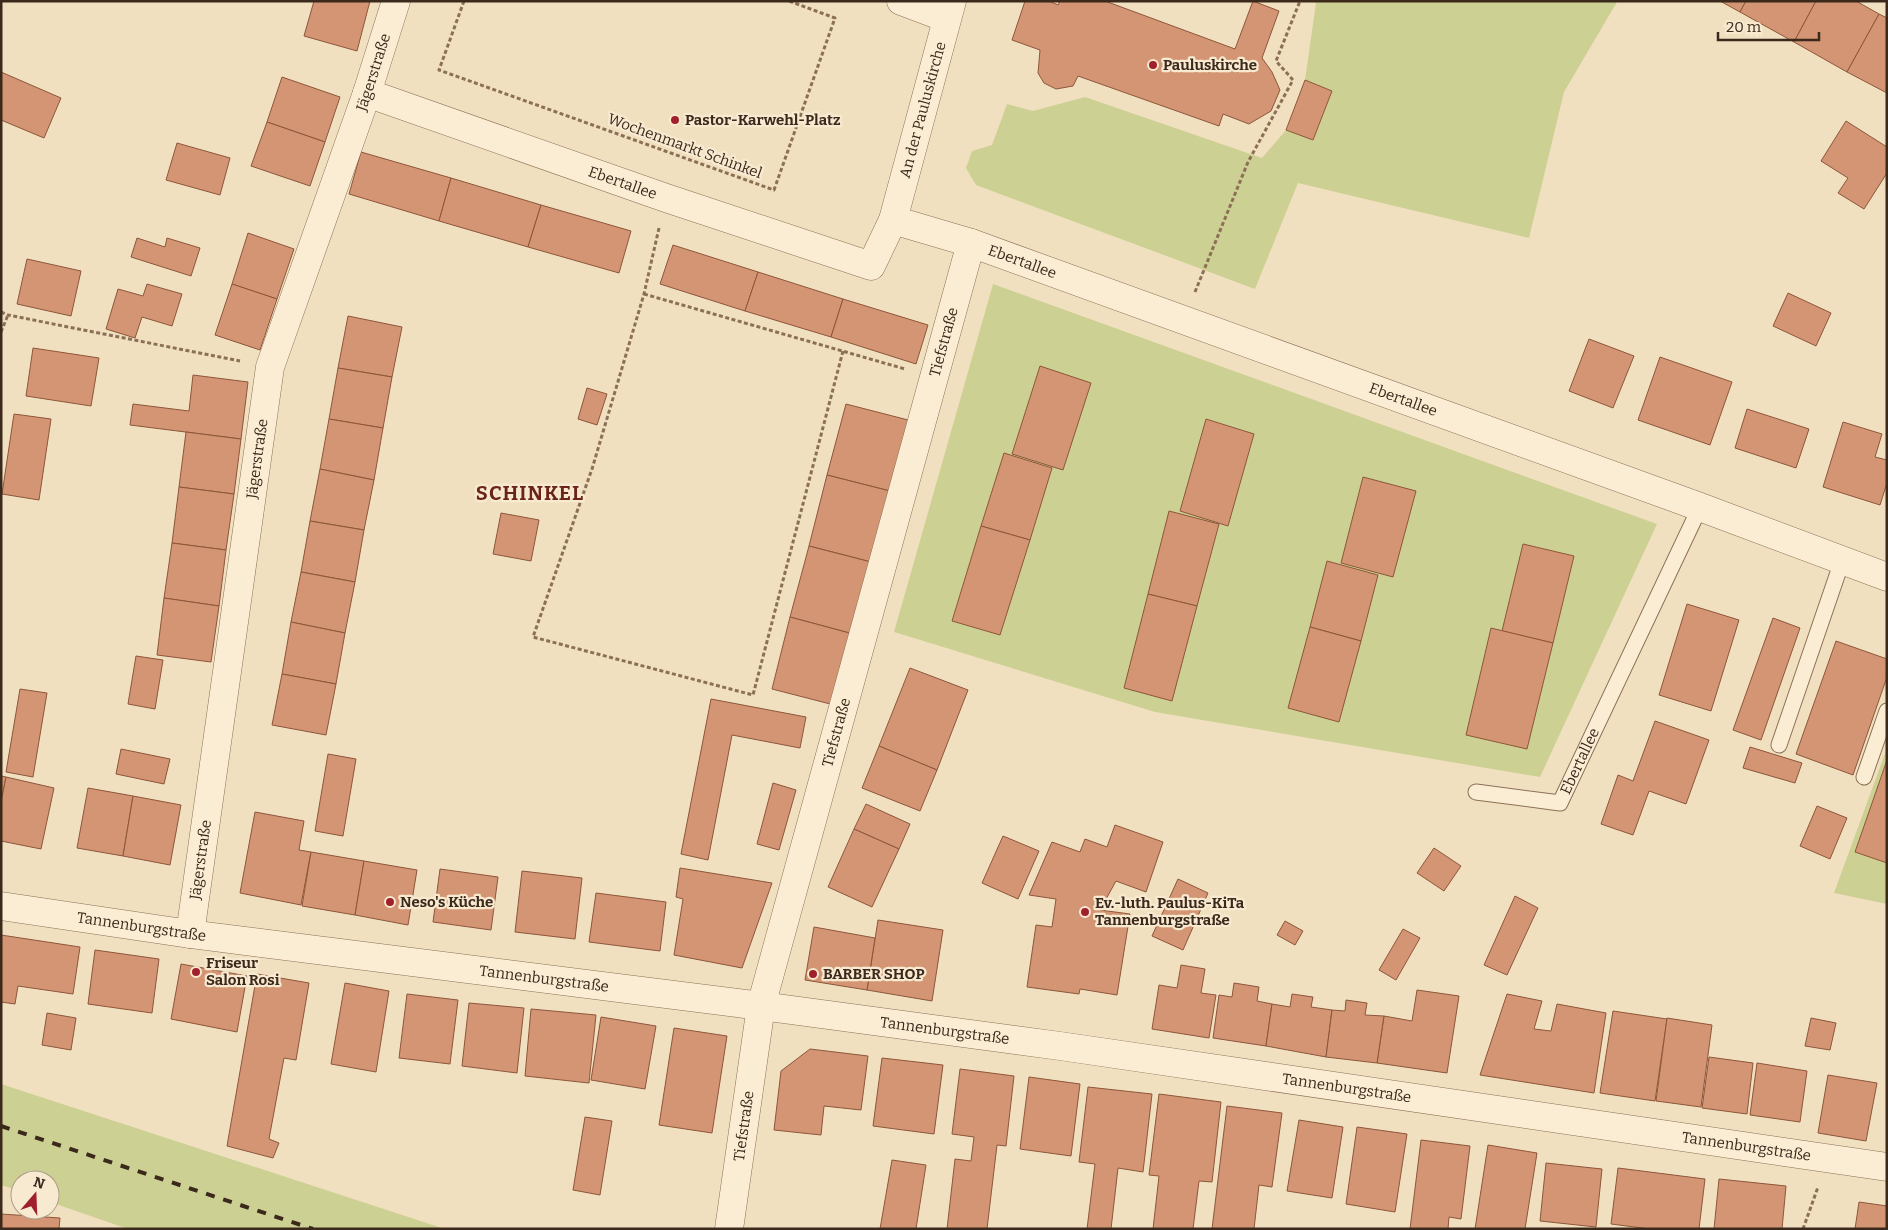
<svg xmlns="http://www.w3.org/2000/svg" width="1888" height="1230" font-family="Bitter,serif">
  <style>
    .green { fill: #cdd093 }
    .building { fill: #d39573; stroke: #8d563a }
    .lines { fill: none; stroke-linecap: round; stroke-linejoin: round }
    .lane-casing { stroke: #8c7056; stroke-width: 17 }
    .street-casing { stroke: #8c7056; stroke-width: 29 }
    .path { stroke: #8c7056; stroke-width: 3; stroke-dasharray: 4 2.5; stroke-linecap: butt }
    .lane { stroke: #fbedd4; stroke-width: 15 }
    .street { stroke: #fbedd4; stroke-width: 28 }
    .rail { stroke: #3b291c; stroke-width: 4; stroke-dasharray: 9 9; stroke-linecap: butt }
    .poi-dot { fill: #a0212b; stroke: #f8ead1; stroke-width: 2 }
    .labels { text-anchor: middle; stroke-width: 4.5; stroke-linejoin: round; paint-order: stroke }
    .poi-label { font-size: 15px; font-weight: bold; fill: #3b291c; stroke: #f8ead1; text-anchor: start }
    .street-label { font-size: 15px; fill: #3b291c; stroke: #f8ead1 }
    .district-label { font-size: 20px; font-weight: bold; letter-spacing: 1px; fill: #6b2418; stroke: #f8ead1 }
  </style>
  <rect width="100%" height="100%" fill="#f1e0c0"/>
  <!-- green -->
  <g class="green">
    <path d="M1311,1l306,1 -53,90 -35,146 -231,-55 -43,106 -279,-104 -10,-17 6,-17 20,-6 15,-41 26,7 52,-14 177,61 24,-28 27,10 19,-49 -27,-11 11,-77z"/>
    <path d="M993,284l664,240 -117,253 -385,-65 -261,-80z"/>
    <path d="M1887,748v156l-53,-11z"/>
    <path d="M1,1084l444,145h-317l-78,-27v-22h-30v11l-19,-6z"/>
  </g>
  <!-- building -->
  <g class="building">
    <path d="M314,1h56l-13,50 -53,-15z"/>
    <path d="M1025,1h24l9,4 2,-4h45l130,48 18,-48 26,10 -17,47 10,14 8,18 -9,21 -22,13 -26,-10 -4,12 -141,-50 -5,10 -17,3 -12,-6 -6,-10 2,-23 -28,-10z"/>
    <path d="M1720,1h26l-6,11z"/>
    <path d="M1746,1h70l-22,41 -54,-30z"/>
    <path d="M1816,1h40l23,13 -32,58 -53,-30z"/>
    <path d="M1879,14l8,4v75l-40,-21z"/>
    <path d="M1,72l60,26 -17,40 -43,-18z"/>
    <path d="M282,77l58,20 -15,45 -58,-20z"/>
    <path d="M1305,80l27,11 -19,49 -27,-10z"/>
    <path d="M1846,121l41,26v26l-23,36 -26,-16 10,-15 -27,-17z"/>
    <path d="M267,122l58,20 -15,44 -59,-20z"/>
    <path d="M177,143l53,15 -10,37 -54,-15z"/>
    <path d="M361,152l90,26 -12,43 -90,-27z"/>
    <path d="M451,178l90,27 -13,42 -89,-26z"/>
    <path d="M541,205l90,26 -12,42 -91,-26z"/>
    <path d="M248,233l46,16 -17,50 -45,-15z"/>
    <path d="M137,238l28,9 2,-9 33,10 -9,28 -60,-19z"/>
    <path d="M673,245l85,27 -13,39 -85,-27z"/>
    <path d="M27,259l54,12 -10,45 -54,-12z"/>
    <path d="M758,272l85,27 -12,38 -86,-26z"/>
    <path d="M147,284l35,10 -10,32 -30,-9 -7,21 -29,-9 12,-40 25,7z"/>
    <path d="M232,284l45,15 -17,51 -45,-15z"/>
    <path d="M1788,293l43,20 -15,33 -43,-20z"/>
    <path d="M843,299l85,26 -12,39 -85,-27z"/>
    <path d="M348,316l54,11 -10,50 -54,-9z"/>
    <path d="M1589,339l45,17 -21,52 -44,-17z"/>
    <path d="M33,348l66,10 -8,48 -65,-10z"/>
    <path d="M1660,357l72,25 -22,63 -72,-25z"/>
    <path d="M1040,366l51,17 -28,87 -51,-16z"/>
    <path d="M338,368l54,9 -9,51 -54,-9z"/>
    <path d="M193,375l55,7 -7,57 -111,-14 3,-21 56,7z"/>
    <path d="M587,388l20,6 -10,31 -19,-6z"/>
    <path d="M846,404l66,17 -18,71 -67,-17z"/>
    <path d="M1747,409l62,20 -13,39 -61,-20z"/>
    <path d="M14,414l37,5 -12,81 -37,-6z"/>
    <path d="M329,419l54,9 -9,52 -54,-11z"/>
    <path d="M1206,419l48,15 -26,92 -48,-15z"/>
    <path d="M1843,422l39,12 -7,23 12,3v23l-7,22 -57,-18z"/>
    <path d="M186,432l55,7 -7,55 -55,-7z"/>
    <path d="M1004,453l48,15 -22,72 -49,-14z"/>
    <path d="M320,469l54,11 -10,50 -54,-9z"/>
    <path d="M827,475l67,17 -19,71 -66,-17z"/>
    <path d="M1363,477l53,14 -23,86 -52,-14z"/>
    <path d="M179,487l55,7 -8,56 -54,-7z"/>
    <path d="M1169,511l50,13 -22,82 -49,-12z"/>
    <path d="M501,513l38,7 -8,41 -38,-7z"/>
    <path d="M310,521l54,9 -9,52 -54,-10z"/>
    <path d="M981,526l49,14 -30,95 -48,-14z"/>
    <path d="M172,543l54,7 -7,56 -55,-8z"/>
    <path d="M1523,544l51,12 -21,87 -51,-12z"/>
    <path d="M809,546l66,17 -18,72 -67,-18z"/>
    <path d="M1327,561l51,14 -17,66 -51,-14z"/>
    <path d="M301,572l54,10 -10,51 -54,-11z"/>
    <path d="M1148,594l49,12 -25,95 -48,-13z"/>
    <path d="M164,598l55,8 -8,56 -54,-7z"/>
    <path d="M1687,604l52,16 -28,91 -52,-16z"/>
    <path d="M790,617l67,18 -19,71 -66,-17z"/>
    <path d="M1773,618l27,10 -39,112 -28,-10z"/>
    <path d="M291,622l54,11 -9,51 -54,-10z"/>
    <path d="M1310,627l51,14 -22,81 -51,-14z"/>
    <path d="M1491,628l62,15 -26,106 -61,-14z"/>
    <path d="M1836,641l51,18v18l-34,98 -57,-21z"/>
    <path d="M136,656l27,4 -8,49 -27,-5z"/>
    <path d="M910,668l58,22 -31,80 -58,-24z"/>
    <path d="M282,674l54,10 -10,51 -54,-10z"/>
    <path d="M20,689l27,4 -14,84 -27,-5z"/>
    <path d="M711,699l95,18 -6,31 -68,-13 -24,125 -27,-6z"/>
    <path d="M1655,721l54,19 -23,64 -37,-13 -16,44 -32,-11 17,-49 15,6z"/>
    <path d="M879,746l58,24 -17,41 -58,-23z"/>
    <path d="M1750,747l52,16 -7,20 -52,-15z"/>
    <path d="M121,749l49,10 -6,25 -48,-10z"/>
    <path d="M328,754l28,5 -13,77 -28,-5z"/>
    <path d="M1887,760v103l-32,-11z"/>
    <path d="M1,776l5,1 -5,25z"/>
    <path d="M6,777l48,11 -13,61 -40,-8v-39z"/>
    <path d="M773,783l23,7 -17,60 -22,-6z"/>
    <path d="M88,788l45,8 -10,60 -46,-8z"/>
    <path d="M133,796l48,9 -11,60 -47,-9z"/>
    <path d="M866,804l44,20 -11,25 -45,-20z"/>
    <path d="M1817,806l30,12 -17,41 -30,-13z"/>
    <path d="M255,812l49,9 -5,29 12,2 -10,53 -61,-12z"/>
    <path d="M1115,825l48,17 -17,50 -30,-11 -16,29 30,4 -13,81 -37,-6 -1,5 -52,-7 9,-62 16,2 4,-28 -27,-4 23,-53 28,10 5,-13 22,8z"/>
    <path d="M854,829l45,20 -27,58 -44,-20z"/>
    <path d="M1003,836l36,15 -21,48 -36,-16z"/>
    <path d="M1434,848l27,18 -17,25 -27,-18z"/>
    <path d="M311,852l53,9 -9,54 -53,-9z"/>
    <path d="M364,861l53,9 -9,55 -53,-10z"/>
    <path d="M680,868l92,15 -30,85 -68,-13 9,-56 -7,-2z"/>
    <path d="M440,869l58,8 -7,53 -58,-8z"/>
    <path d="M522,871l60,7 -7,61 -60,-7z"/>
    <path d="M1178,879l30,14 -25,57 -31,-14z"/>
    <path d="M596,893l70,9 -6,49 -71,-9z"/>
    <path d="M1515,896l23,12 -31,67 -23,-10z"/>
    <path d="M878,920l65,10 -11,71 -65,-11z"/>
    <path d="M1285,921l18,10 -8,14 -18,-10z"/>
    <path d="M814,927l61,11 -8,52 -62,-10z"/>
    <path d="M1403,929l17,9 -24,42 -17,-10z"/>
    <path d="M1,935l79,12 -7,47 -55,-8 -3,18 -14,-2z"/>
    <path d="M95,950l64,9 -7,54 -64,-9z"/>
    <path d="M181,964l66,12 -10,56 -66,-13z"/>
    <path d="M1181,965l24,4 -4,24 15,2 -7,43 -57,-9 7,-44 18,3z"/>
    <path d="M257,974l52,9 -13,77 -12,-2 -15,81 10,4 -6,15 -46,-12z"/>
    <path d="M345,983l44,8 -13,81 -45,-8z"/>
    <path d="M1234,983l25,4 -2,14 15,3 -6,42 -53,-8 6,-43 13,2z"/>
    <path d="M1417,990l42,6 -12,77 -70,-10 7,-47 28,5z"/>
    <path d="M407,994l51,6 -8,64 -51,-6z"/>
    <path d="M1292,994l21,3 -2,10 21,3 -6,47 -60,-11 6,-42 18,3z"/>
    <path d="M1507,994l35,7 -8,28 17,2 6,-27 49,9 -12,80 -114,-18z"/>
    <path d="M1346,1000l21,3 -2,12 19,1 -7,47 -51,-6 6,-47 13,1z"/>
    <path d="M469,1003l55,5 -7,65 -55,-7z"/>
    <path d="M531,1009l65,6 -7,68 -64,-7z"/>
    <path d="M1613,1011l54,8 -12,82 -55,-8z"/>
    <path d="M47,1013l29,5 -5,32 -29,-5z"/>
    <path d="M601,1017l55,9 -11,63 -54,-9z"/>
    <path d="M1667,1018l45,7 -11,82 -45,-6z"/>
    <path d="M1811,1018l25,5 -6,27 -25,-4z"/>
    <path d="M674,1028l53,8 -15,97 -53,-8z"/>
    <path d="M810,1049l58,7 -7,54 -37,-4 -3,29 -47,-5 7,-59z"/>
    <path d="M1709,1057l44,6 -6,51 -45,-6z"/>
    <path d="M882,1058l61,7 -9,69 -61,-8z"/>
    <path d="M1757,1063l50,8 -7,51 -50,-7z"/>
    <path d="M960,1069l54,7 -8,70 -9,-1 -10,84h-40l8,-70 16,2 3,-24 -22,-3z"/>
    <path d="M1828,1075l49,8 -11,58 -48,-8z"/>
    <path d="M1029,1077l51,7 -9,72 -51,-7z"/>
    <path d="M1088,1087l64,7 -9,78 -25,-4 -7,61h-24l8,-65 -16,-2z"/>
    <path d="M1159,1094l62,8 -9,80 -13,-1 -6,48h-40l6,-53 -10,-1z"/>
    <path d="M1227,1106l55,7 -10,74 -13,-2 -5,44h-42z"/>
    <path d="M585,1117l27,4 -12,74 -27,-5z"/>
    <path d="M1299,1120l44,7 -11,71 -45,-7z"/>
    <path d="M1357,1127l50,7 -12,78 -49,-8z"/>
    <path d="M1421,1140l49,6 -9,73 -12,-2 -1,12h-38z"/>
    <path d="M1488,1145l49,8 -12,76h-50z"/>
    <path d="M892,1160l34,5 -10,64h-36z"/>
    <path d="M1546,1163l56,6 -6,58 -56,-6z"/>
    <path d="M1618,1168l87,11 -6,50h-49l-39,-5z"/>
    <path d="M1719,1179l67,7 -4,43h-68z"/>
    <path d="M1859,1202l28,4v23h-32z"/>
    <path d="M1,1214l59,4 -1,11h-58z"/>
  </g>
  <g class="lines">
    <defs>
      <g id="lane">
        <path d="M1779,745l63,-184"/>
        <path d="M1864,777l23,-66"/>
        <path id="s1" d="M1476,792l84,11 140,-296"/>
      </g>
      <g id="street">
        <path d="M901,1l45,17"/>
        <path id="s2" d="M367,93l299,105 205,68 22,-46 59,-219"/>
        <path id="s3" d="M893,220l78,23 729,264 187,70"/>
        <path id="s4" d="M1,906l189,28 571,72 299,40 827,121"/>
        <path id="s5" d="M190,934l80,-567 97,-274 29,-92"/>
        <path id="s6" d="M729,1229l32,-223 210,-763"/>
      </g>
    </defs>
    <!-- lane casing -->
    <use href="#lane" class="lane-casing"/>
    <!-- street casing -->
    <use href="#street" class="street-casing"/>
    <!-- path -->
    <g class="path">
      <path d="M464,1l-25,69 335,120 61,-172 -46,-17"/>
      <path d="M659,228l-15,66 -52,175 -59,168 220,58 90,-344"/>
      <path d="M1195,292l53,-130 45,-82 -17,-19 24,-60"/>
      <path d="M644,294l261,75"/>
      <path d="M1,312l7,3 232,46"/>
      <path d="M1,332l7,-17"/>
      <path d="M1803,1229l15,-42"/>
    </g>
    <!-- lane -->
    <use href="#lane" class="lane"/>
    <!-- street -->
    <use href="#street" class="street"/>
    <!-- rail -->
    <path class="rail" d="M1,1126l312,103"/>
  </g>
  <!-- markers -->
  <g class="poi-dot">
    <circle cx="1153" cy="65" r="5"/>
    <circle cx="675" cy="120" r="5"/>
    <circle cx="390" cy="902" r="5"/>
    <circle cx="1085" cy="912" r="5"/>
    <circle cx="196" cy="972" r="5"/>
    <circle cx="813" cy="974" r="5"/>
  </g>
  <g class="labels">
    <!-- poi labels -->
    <g class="poi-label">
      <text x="1163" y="70">Pauluskirche</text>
      <text x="685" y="125">Pastor-Karwehl-Platz</text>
      <text x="400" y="907">Neso's Küche</text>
      <text x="1095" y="908">Ev.-luth. Paulus-KiTa<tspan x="1095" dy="17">Tannenburgstraße</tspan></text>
      <text x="206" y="968">Friseur<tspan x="206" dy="17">Salon Rosi</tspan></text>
      <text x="823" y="979">BARBER SHOP</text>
    </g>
    <!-- street labels -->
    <g class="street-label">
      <text dy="5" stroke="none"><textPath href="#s5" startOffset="885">Jägerstraße</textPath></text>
      <text dy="5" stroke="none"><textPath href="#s2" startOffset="698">An der Pauluskirche</textPath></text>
      <text transform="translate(685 146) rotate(20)" y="5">Wochenmarkt Schinkel</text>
      <text dy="5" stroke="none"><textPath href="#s2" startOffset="271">Ebertallee</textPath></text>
      <text dy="5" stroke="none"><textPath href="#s3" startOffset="136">Ebertallee</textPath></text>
      <text dy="5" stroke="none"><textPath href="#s6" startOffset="914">Tiefstraße</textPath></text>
      <text dy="5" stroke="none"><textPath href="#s3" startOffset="541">Ebertallee</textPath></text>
      <text dy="5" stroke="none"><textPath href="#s5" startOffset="480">Jägerstraße</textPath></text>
      <text dy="5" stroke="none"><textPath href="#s6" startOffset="509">Tiefstraße</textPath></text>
      <text dy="5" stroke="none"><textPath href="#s1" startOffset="131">Ebertallee</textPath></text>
      <text dy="5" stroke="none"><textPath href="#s5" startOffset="75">Jägerstraße</textPath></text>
      <text dy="5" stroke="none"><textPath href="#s4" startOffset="142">Tannenburgstraße</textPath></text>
      <text dy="5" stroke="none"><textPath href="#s4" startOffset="548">Tannenburgstraße</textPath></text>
      <text dy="5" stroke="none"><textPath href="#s4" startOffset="952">Tannenburgstraße</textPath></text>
      <text dy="5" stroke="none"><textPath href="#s4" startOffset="1358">Tannenburgstraße</textPath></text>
      <text dy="5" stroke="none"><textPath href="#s6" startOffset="104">Tiefstraße</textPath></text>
      <text dy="5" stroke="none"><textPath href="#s4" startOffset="1762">Tannenburgstraße</textPath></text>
    </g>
    <!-- district labels -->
    <g class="district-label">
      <text x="530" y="500">SCHINKEL</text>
    </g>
  </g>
  <!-- border -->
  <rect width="1888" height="1230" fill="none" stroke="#3b291c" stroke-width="5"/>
  <!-- north arrow -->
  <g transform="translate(35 1195) rotate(19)"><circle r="24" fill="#f8ead1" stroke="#ac9d89"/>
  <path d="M0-4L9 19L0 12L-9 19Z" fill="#a0212b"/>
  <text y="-8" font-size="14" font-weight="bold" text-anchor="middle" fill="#3b291c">N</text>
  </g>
  <!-- scale -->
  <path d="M1718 32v8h101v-8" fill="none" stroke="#3b291c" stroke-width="2.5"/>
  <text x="1726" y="32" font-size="15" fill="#3b291c" stroke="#f8ead1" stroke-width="4" paint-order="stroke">20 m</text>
</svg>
